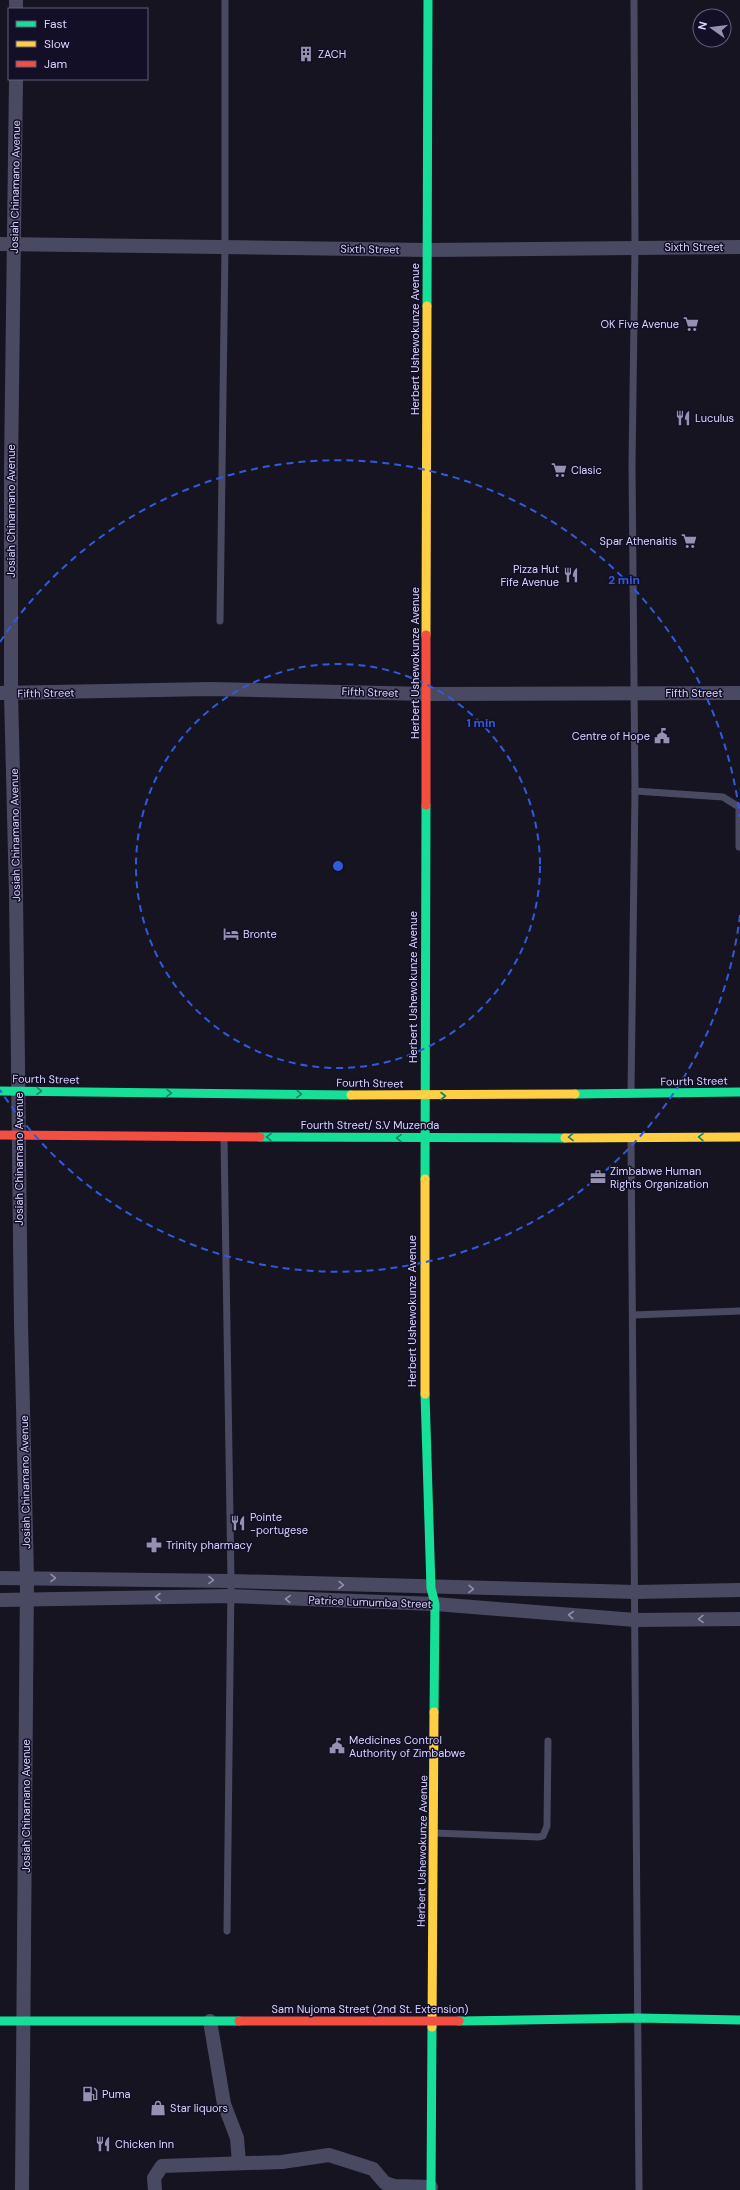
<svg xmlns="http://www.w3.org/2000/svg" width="740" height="2190" font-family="'DM Sans',sans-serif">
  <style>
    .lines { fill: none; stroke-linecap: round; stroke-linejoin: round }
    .lane { stroke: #4a4962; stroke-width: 7 }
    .street { stroke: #4a4962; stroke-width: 14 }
    .fast { stroke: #16e098; stroke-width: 9 }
    .slow { stroke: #ffcf43; stroke-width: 9 }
    .jam { stroke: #f24e42; stroke-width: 9 }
    .oneway { stroke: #158265 }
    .oneway2 { stroke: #928eb0 }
    .ring { fill: none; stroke: #305bdc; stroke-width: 2; stroke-dasharray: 7 5 }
    .labels { text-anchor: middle; stroke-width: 3; stroke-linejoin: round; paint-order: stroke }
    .poi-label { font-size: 11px; fill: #d9d4ff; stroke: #130f26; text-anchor: start }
    .street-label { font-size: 11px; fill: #d9d4ff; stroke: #130f26 }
    .centre { fill: #305bdc; stroke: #130f26; stroke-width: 2 }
    .ring-label { font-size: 12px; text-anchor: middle; font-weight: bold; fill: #305bdc; stroke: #130f26; stroke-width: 3; stroke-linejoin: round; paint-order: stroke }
  </style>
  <rect width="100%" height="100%" fill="#161421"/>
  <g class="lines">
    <!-- lane -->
    <g class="lane">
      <path d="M220,621l5,-374v-247"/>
      <path d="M635,791l88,6 16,10v40"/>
      <path d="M631,1092l4,-301 -3,-326 3,-217 -1,-248"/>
      <path d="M224,1138l7,443 -4,350"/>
      <path d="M631,1138l8,1052"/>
      <path d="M633,1315l107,-4"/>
      <path d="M435,1833l103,4 5,-1 4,-10 1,-85"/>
    </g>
    <!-- street -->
    <g class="street">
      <path d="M16,9v-9"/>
      <path d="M16,79l-5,390v225l5,200 5,429 6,255 -5,612"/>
      <path d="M0,244l427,6 313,-3"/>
      <path d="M0,693l210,-4 217,5 313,-1"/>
      <path d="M0,1578l231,3 404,11 105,-2"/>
      <path d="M0,1600l230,-4 205,8 200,16 105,-1"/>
      <path d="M210,2021l14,83 13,34 2,25"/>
      <path d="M155,2190l-1,-12 8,-12 120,-4 47,-7 44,14 12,14 9,3 37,1"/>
    </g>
    <!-- fast -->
    <g class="fast">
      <path d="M427,306l1,-306"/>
      <path d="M0,1091l351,4"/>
      <path d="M575,1094l165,-2"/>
      <path d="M260,1137l305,1"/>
      <path d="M425,1179l1,-374"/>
      <path d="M425,1394l6,194 4,16 -1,108"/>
      <path d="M0,2021h239"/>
      <path d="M459,2021l179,-3 102,2"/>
      <path d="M431,2190l1,-163"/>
    </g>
    <!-- slow -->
    <g class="slow">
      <path d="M426,635l1,-329"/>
      <path d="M351,1095l224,-1"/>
      <path d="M565,1138l175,-1"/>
      <path d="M425,1179v215"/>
      <path d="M432,2027l2,-315"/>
    </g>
    <!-- jam -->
    <g class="jam">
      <path d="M426,805v-170"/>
      <path d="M0,1135l260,2"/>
      <path d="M239,2021h220"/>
    </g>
  </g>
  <!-- one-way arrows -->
  <defs><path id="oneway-chevron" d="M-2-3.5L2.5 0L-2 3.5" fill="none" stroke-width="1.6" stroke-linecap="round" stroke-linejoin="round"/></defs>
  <g class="oneway">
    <use href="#oneway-chevron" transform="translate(39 1091) rotate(1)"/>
    <use href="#oneway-chevron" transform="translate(169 1093) rotate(1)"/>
    <use href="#oneway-chevron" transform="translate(299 1094) rotate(1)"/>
    <use href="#oneway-chevron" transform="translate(443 1096)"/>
    <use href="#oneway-chevron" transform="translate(269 1137) rotate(-179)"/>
    <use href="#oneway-chevron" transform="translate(571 1137) rotate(179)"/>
    <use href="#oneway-chevron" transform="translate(701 1137) rotate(-179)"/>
    <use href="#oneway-chevron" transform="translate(399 1138) rotate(-179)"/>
  </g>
  <g class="oneway2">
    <use href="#oneway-chevron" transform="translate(53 1578) rotate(1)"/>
    <use href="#oneway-chevron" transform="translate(211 1580) rotate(1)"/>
    <use href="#oneway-chevron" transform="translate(341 1585) rotate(2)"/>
    <use href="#oneway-chevron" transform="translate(471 1589) rotate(1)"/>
    <use href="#oneway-chevron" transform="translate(158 1597) rotate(180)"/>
    <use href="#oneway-chevron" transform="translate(288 1599) rotate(-177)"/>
    <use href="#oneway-chevron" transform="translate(571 1615) rotate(-175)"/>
    <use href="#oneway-chevron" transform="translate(701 1619) rotate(179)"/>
  </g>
  <!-- distance rings -->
  <g class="ring">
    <circle cx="338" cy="866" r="202"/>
    <path d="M740 915A405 405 0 0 1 0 1090M0 642A405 405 0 0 1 740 817"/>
  </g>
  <!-- icons -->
  <defs>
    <symbol id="building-bare" viewBox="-9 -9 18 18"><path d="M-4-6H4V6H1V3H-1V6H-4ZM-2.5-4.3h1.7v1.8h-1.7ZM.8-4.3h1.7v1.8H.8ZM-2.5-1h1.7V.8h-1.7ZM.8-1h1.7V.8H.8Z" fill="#9591b1" stroke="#130f26" stroke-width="2.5" paint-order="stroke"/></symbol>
    <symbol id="supermarket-bare" viewBox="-9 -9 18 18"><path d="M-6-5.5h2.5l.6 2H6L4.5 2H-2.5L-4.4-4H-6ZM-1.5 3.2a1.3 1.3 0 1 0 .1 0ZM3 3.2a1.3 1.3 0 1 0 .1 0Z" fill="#9591b1" stroke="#130f26" stroke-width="2.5" paint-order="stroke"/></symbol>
    <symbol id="restaurant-bare" viewBox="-9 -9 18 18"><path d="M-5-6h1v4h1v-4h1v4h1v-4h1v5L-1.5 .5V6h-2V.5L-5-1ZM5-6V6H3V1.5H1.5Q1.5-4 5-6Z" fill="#9591b1" stroke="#130f26" stroke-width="2.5" paint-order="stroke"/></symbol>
    <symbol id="civic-bare" viewBox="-9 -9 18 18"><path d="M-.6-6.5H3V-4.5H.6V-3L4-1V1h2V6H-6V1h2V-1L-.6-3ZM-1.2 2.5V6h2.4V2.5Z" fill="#9591b1" stroke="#130f26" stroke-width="2.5" paint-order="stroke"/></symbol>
    <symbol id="hotel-bare" viewBox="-9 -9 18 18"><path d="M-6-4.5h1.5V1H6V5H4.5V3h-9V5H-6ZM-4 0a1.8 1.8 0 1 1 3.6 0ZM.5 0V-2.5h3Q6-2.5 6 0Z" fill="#9591b1" stroke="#130f26" stroke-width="2.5" paint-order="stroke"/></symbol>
    <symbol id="office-bare" viewBox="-9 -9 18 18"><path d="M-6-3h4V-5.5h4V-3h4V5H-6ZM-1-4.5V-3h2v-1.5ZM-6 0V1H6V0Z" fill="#9591b1" stroke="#130f26" stroke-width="2.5" paint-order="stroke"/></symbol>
    <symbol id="pharmacy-bare" viewBox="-9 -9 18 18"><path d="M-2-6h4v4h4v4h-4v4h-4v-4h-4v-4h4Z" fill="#9591b1" stroke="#130f26" stroke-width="2.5" paint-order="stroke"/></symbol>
    <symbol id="fuel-bare" viewBox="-9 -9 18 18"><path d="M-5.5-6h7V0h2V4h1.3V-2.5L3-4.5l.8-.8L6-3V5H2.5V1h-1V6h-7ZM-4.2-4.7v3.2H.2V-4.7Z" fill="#9591b1" stroke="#130f26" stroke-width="2.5" paint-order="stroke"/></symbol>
    <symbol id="shop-bare" viewBox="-9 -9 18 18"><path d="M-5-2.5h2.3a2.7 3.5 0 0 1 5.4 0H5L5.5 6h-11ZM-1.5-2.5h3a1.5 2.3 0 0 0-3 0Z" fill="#9591b1" stroke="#130f26" stroke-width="2.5" paint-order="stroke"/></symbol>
  </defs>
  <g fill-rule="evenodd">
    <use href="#building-bare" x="295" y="43" width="22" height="22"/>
    <use href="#supermarket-bare" x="680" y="313" width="22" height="22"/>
    <use href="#restaurant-bare" x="672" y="407" width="22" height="22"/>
    <use href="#supermarket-bare" x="548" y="459" width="22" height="22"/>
    <use href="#supermarket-bare" x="678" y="530" width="22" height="22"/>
    <use href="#restaurant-bare" x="560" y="564" width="22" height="22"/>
    <use href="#civic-bare" x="651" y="725" width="22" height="22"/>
    <use href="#hotel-bare" x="220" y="923" width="22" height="22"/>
    <use href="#office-bare" x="587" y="1166" width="22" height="22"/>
    <use href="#restaurant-bare" x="227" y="1512" width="22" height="22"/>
    <use href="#pharmacy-bare" x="143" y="1534" width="22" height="22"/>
    <use href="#civic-bare" x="326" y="1735" width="22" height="22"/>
    <use href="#fuel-bare" x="79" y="2083" width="22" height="22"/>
    <use href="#shop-bare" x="147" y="2097" width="22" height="22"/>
    <use href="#restaurant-bare" x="92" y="2133" width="22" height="22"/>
  </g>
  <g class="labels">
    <!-- poi labels -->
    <g class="poi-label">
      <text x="318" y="58">ZACH</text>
      <text x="679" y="328" text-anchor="end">OK Five Avenue</text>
      <text x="695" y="422">Luculus</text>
      <text x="571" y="474">Clasic</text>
      <text x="677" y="545" text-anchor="end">Spar Athenaitis</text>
      <text x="559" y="573" text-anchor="end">Pizza Hut<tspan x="559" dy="13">Fife Avenue</tspan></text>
      <text x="650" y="740" text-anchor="end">Centre of Hope</text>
      <text x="243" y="938">Bronte</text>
      <text x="610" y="1175">Zimbabwe Human<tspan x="610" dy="13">Rights Organization</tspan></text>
      <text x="250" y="1521">Pointe<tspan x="250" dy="13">-portugese</tspan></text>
      <text x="166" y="1549">Trinity pharmacy</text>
      <text x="349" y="1744">Medicines Control<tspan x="349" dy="13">Authority of Zimbabwe</tspan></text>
      <text x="102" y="2098">Puma</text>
      <text x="170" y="2112">Star liquors</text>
      <text x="115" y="2148">Chicken Inn</text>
    </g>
    <!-- street labels -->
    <g class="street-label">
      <text transform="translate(15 187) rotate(-89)" y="4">Josiah Chinamano Avenue</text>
      <text x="694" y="251">Sixth Street</text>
      <text transform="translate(370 249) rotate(1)" y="4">Sixth Street</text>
      <text transform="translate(415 339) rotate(-90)" y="4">Herbert Ushewokunze Avenue</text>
      <text transform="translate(11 511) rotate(-90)" y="4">Josiah Chinamano Avenue</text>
      <text transform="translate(415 663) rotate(-90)" y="4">Herbert Ushewokunze Avenue</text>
      <text transform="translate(370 692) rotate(2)" y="4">Fifth Street</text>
      <text transform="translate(46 693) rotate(-1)" y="4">Fifth Street</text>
      <text x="694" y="697">Fifth Street</text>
      <text transform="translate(15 835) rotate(-91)" y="4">Josiah Chinamano Avenue</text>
      <text transform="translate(413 987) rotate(-90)" y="4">Herbert Ushewokunze Avenue</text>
      <text transform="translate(46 1079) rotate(1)" y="4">Fourth Street</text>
      <text transform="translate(694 1081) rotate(-1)" y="4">Fourth Street</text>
      <text transform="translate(370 1083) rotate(1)" y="4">Fourth Street</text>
      <text x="370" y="1129">Fourth Street/ S.V Muzenda</text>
      <text transform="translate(19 1159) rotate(-90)" y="4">Josiah Chinamano Avenue</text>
      <text transform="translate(412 1311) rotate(-90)" y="4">Herbert Ushewokunze Avenue</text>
      <text transform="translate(25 1482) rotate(-91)" y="4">Josiah Chinamano Avenue</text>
      <text transform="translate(370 1602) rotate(2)" y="4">Patrice Lumumba Street</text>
      <text transform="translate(26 1806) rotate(-90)" y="4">Josiah Chinamano Avenue</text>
      <text transform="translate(422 1851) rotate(-89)" y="4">Herbert Ushewokunze Avenue</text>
      <text x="370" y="2013">Sam Nujoma Street (2nd St. Extension)</text>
    </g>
  </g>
  <circle cx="338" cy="866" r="6" class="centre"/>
  <g class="ring-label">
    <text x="624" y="584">2 min</text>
    <text x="481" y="727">1 min</text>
  </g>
  <!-- legend -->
  <rect x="8" y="8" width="140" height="72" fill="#130f26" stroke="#625e7d"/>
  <rect x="16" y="21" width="20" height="6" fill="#16e098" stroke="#625e7d"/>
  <text x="44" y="28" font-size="12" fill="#d9d4ff">Fast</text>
  <rect x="16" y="41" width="20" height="6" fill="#ffcf43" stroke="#625e7d"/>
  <text x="44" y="48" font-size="12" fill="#d9d4ff">Slow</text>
  <rect x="16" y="61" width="20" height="6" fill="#f24e42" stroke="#625e7d"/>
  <text x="44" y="68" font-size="12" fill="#d9d4ff">Jam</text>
  <!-- north arrow -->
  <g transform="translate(712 28) rotate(284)"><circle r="19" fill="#130f26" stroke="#625e7d"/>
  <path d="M0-3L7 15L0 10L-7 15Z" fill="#9591b1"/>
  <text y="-6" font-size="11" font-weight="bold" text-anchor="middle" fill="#d9d4ff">N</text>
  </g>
</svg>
